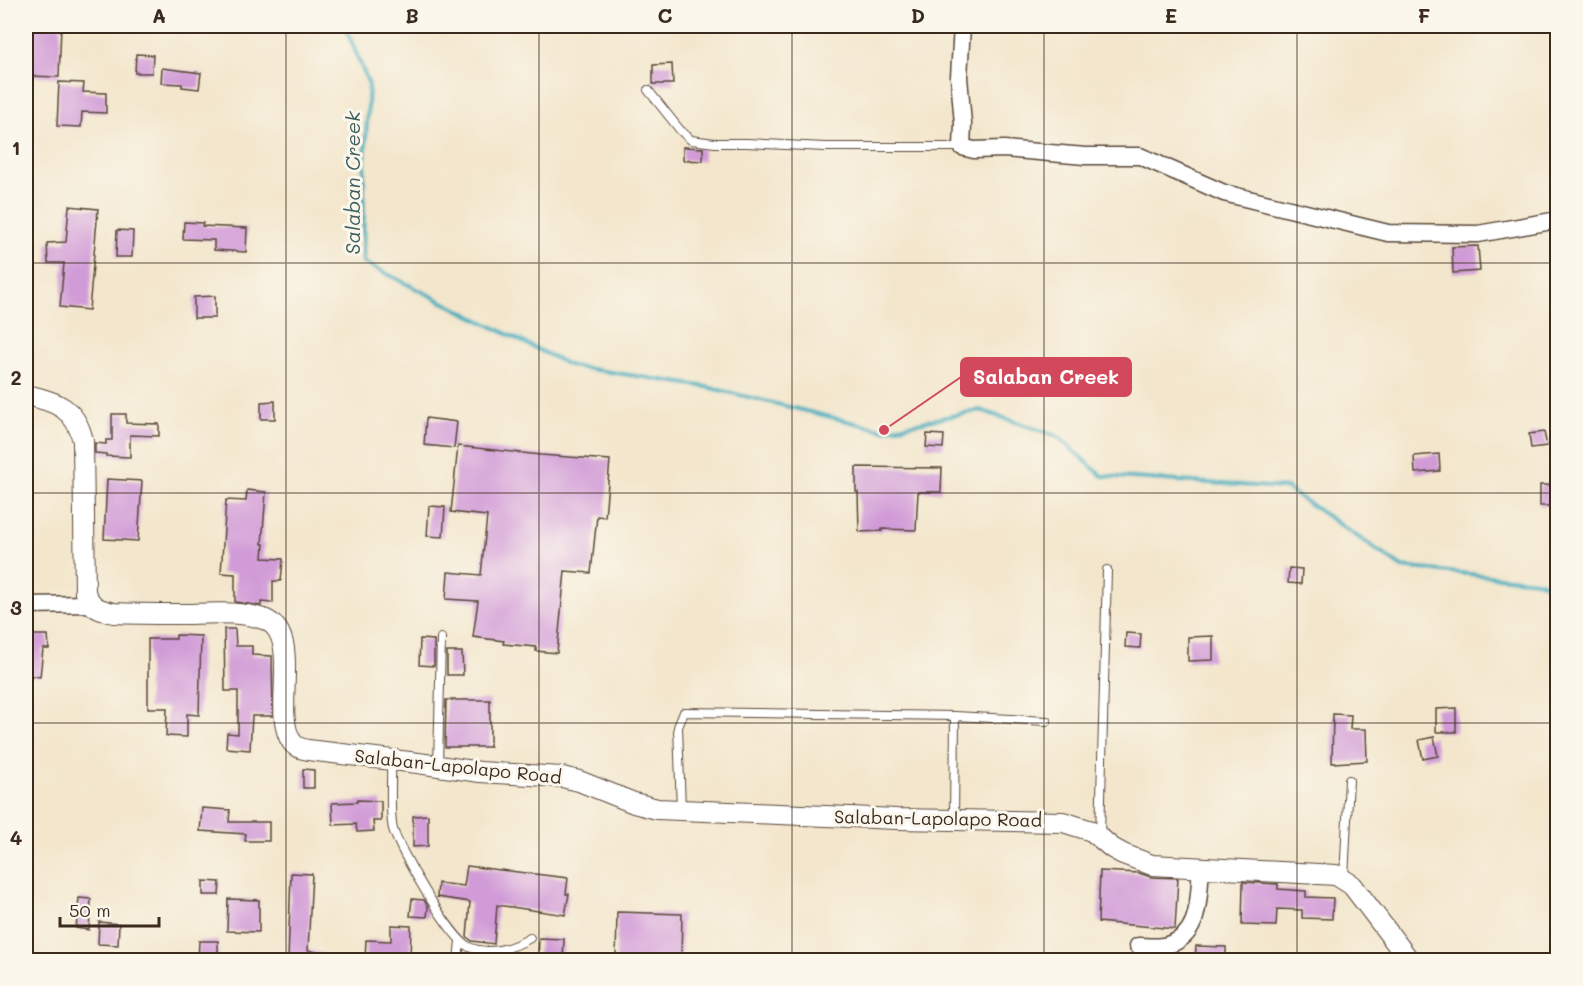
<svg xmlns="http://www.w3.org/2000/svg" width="1583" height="986" font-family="Mali,sans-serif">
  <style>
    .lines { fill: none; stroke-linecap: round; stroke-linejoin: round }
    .stream { stroke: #3facbd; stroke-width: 4 }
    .building { fill: #d19bd7 }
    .service-casing { stroke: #574638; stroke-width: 10 }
    .minor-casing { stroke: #574638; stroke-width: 19 }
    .tertiary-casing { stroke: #574638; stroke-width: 22 }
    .service { stroke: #fff; stroke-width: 8 }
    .minor { stroke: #fff; stroke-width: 16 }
    .tertiary { stroke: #fff; stroke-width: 20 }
    .grid { fill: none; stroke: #3b2a1e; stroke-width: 1.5; stroke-opacity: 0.55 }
    .labels { text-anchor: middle; stroke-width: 6; stroke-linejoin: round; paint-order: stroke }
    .street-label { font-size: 18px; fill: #3b2a1e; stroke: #fbf7ec }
    .water-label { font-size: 20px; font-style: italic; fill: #3d5e5e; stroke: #fbf7ec }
    .leader { fill: none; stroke: #d1495b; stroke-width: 2 }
    .callout-dot { fill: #d1495b; stroke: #fbf7ec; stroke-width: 2 }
    .callout { fill: #d1495b; stroke: #d1495b; stroke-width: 2 }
    .callout-label { font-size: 20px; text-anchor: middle; font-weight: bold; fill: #fff }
    .neatline { fill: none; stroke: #3b2a1e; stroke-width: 2 }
    .grid-label { font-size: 20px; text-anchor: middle; font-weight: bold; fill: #3b2a1e }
  </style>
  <rect width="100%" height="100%" fill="#fbf7ec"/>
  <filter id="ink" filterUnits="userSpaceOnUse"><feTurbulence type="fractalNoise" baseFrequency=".0167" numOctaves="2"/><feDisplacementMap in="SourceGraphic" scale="12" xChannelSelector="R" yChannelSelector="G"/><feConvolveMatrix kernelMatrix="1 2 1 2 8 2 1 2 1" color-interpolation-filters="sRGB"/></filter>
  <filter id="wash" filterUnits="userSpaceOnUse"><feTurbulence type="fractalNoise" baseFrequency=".008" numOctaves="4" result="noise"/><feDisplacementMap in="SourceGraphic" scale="24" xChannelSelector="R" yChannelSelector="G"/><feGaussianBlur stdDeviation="1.35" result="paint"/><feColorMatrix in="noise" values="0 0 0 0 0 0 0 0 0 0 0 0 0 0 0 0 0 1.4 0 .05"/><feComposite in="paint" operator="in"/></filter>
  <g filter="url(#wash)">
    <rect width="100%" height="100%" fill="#f3e6cc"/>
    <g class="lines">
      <!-- stream -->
      <path class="stream" d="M345,26l24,59 -5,89 -1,88 208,104 136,21 177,43 96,-20 77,26 45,40 184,12 116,79 135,14 21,7"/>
    </g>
    <g id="blocks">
      <!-- building -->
      <g class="building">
        <path d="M32,26h29l-2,51 -29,-1z"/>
        <path d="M136,54l17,1 -1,18h-17z"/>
        <path d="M672,64l1,20h-20v-19z"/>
        <path d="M162,68l39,5 -2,16 -17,-2v-3l-21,-1z"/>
        <path d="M59,82l25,1 -1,9 23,1v20l-24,-1 -1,15 -24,-1z"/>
        <path d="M683,147l20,1v13l-20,-1z"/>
        <path d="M69,206l29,3 -9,101 -29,-3 4,-44h-16l-1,-20 19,-1z"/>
        <path d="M184,222l19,1 -1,3 45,2 -1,24 -32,-2v-10l-31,-1z"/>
        <path d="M117,230l16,1 -1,26h-16z"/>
        <path d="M1478,246l2,25 -27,2 -1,-26z"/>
        <path d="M215,296v22h-21v-21z"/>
        <path d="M275,401v18h-14v-17z"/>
        <path d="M112,414h14v9l33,1v12l-29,-1v22l-24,-1v-2l-11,-1v-10l11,1v-4h6z"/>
        <path d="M426,418l31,4 -3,26 -30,-3z"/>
        <path d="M1544,432l3,14 -16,2 -2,-14z"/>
        <path d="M927,434l17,1 -1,13 -17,-1z"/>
        <path d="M458,446l83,9 69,5 -5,57 -8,-1 -6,57 -26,-2 -8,82 -21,-2v-4l-33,-3 1,-3 -31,-4 5,-36 -32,-2 2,-27 33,3 6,-59 -36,-4z"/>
        <path d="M1439,454l1,17 -25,2 -1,-17z"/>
        <path d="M856,467l86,1 -1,24h-23l-2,38 -34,-1v2l-23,1 -1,-40h-2z"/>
        <path d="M107,479l35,2 -4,60 -34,-2z"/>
        <rect x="1540" y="485" width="17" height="21"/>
        <path d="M247,490l19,2 -4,52h2l-1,14 20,1 -2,22h-8v22l-12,-1v4l-26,-4v-28l-14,-1 5,-73 20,1z"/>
        <path d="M429,506l16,1 -2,30 -16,-1z"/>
        <path d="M1289,568l13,1 -1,15 -13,-1z"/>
        <path d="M224,629h11l1,17h16v9l20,1 1,60h-21l-2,34 -24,-2 1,-15 11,1v-43h-13z"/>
        <path d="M1126,633l15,1 -1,14 -15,-1z"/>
        <path d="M26,635h22l1,14h-6l-3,28 -14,-2z"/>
        <path d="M176,635l25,1 -2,79 -12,-1v23l-21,-1 1,-28h-19v-69h28z"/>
        <path d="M1213,636v24l-25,1v-24z"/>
        <path d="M420,639l14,1v26l-15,-1z"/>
        <path d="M447,652h15l1,23h-16z"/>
        <path d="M446,700h44v47h-45z"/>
        <path d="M1456,708v24h-20v-23z"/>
        <path d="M1333,714l18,1 -1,14h16l1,32 -35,2z"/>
        <path d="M1434,737l4,19 -15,3 -4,-19z"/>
        <path d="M303,769l11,1v18h-11z"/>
        <path d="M357,800l24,1v20h-8l1,10 -17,1 -1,-8 -23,1 -1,-22 25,-1z"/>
        <path d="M202,808l28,2 -1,12h40v19h-24l1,-7 -46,-3z"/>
        <path d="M428,815v31l-15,1v-31z"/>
        <path d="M467,866l101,12 -2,16h3l-4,21 -68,-10 -3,39 -22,-3 -5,-4 3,-35 -33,-5 1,-14 26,3z"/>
        <path d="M1100,871l39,2 12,4 27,1 -3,51 -77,-7z"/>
        <path d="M291,873l21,1 -4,76 28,7 -1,3h-47z"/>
        <path d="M203,881l17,1 -1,13h-16z"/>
        <path d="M1243,882l35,2v5l28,2v6l27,1 -1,21 -30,-1v-8l-25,-1 -1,17 -34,-1z"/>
        <path d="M79,898l12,1 -2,31 -13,-2z"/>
        <path d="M228,899l31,1v32l-32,-1z"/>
        <path d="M412,899l12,1 4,7 -1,10 -17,-1z"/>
        <path d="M617,912l65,2 -1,46h-65z"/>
        <path d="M99,922l20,2 -1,21 -20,-1z"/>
        <path d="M391,925l20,1 -1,34h-45l1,-20 25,1z"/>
        <path d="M539,938l25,1 -1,21h-25z"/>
        <path d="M199,941h19v19h-20z"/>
        <path d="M1196,946l30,1v13h-31z"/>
      </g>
    </g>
  </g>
  <g filter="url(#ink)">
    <use href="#blocks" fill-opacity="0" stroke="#574638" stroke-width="1.5"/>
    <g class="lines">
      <defs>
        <g id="service">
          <path d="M648,90l32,40 11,10 24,3h32l78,4h137"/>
          <path d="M391,760c1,17 -2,53 2,69 6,21 58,110 76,118 20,9 44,1 61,-9"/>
          <path d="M438,765l3,-127"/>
          <path d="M681,809l-3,-82 6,-15 271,4"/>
          <path d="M954,820l1,-104 92,5"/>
          <path d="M1100,836l7,-266"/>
          <path d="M1344,878l5,-98"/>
          <path d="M458,960l2,-19"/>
        </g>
        <g id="minor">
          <path d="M962,26l-3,51 4,47 -1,23 12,3 30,-1 81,7h55l84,37 164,40 90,1 80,-14"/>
          <path d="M26,605l64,-1"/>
          <path d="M1138,946c9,0 20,2 29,-1 35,-9 31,-49 34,-77"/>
        </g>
        <path id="tertiary" d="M26,395c29,6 50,13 57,46l2,152c7,15 14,17 29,20 21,1 43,1 65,1 25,0 63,-4 87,6 37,17 5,93 26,122 3,5 10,7 16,8l110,13 62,9 82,5 17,4 55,22 23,6 240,10 166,3 29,9 20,17 11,6 29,11 184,10 16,10 57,75"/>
      </defs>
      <!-- service casing -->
      <use href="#service" class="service-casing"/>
      <!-- minor casing -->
      <use href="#minor" class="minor-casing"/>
      <!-- tertiary casing -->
      <use href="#tertiary" class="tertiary-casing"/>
      <!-- service -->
      <use href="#service" class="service"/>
      <!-- minor -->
      <use href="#minor" class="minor"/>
      <!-- tertiary -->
      <use href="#tertiary" class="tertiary"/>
    </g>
  </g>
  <!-- grid -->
  <path class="grid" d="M286,26v934M539,26v934M792,26v934M1044,26v934M1297,26v934M26,263h1532M26,493h1532M26,723h1532"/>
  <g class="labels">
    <!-- street labels -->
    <g class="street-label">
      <text transform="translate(458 767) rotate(6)" y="6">Salaban-Lapolapo Road</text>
      <text transform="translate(938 819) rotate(1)" y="6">Salaban-Lapolapo Road</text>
    </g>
    <!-- water labels -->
    <g class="water-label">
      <text transform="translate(353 183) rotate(-90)" y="7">Salaban Creek</text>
    </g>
  </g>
  <!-- callouts -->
  <path class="leader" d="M884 430L961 377"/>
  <circle class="callout-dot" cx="884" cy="430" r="6"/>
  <rect class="callout" x="961" y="358" width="170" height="38" rx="6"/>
  <g class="callout-label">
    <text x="1046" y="384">Salaban Creek</text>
  </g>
  <!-- margin -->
  <rect width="1583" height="986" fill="none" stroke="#fbf7ec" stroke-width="66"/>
  <!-- scale -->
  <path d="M60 917v9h99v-9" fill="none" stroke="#3b2a1e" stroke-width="3"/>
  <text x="69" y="917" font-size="18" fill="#3b2a1e" stroke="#fbf7ec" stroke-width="4.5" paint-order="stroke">50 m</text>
  <rect x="33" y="33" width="1517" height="920" class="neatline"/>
  <g class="grid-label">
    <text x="159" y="23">A</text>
    <text x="412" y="23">B</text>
    <text x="665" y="23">C</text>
    <text x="918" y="23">D</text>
    <text x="1171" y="23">E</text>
    <text x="1424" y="23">F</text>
    <text x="16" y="155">1</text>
    <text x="16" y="385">2</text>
    <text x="16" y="615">3</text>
    <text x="16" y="845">4</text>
  </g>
</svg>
